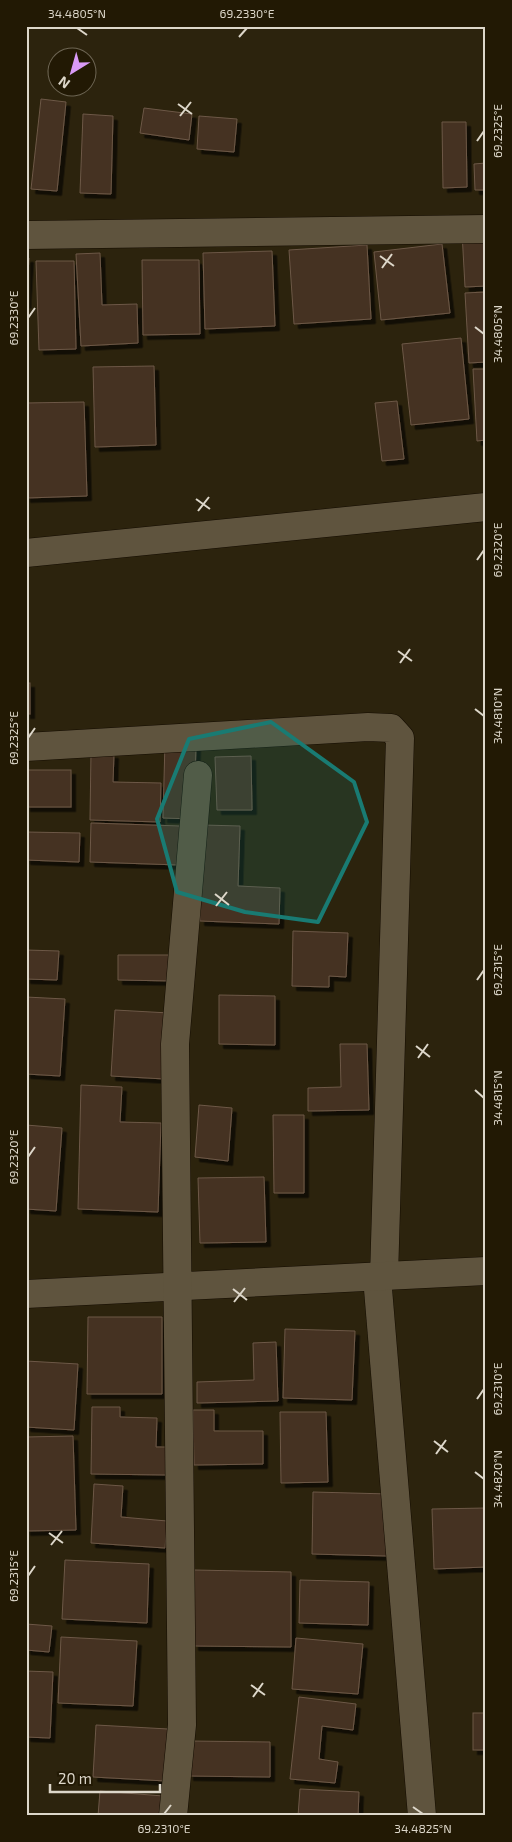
<svg xmlns="http://www.w3.org/2000/svg" width="512" height="1842" font-family="'Exo 2',sans-serif">
  <style>
    .building { fill: #443121; stroke: #6d5847; filter: url(#shadow) }
    .lines { fill: none; stroke-linecap: round; stroke-linejoin: round }
    .minor-casing { stroke: #140c00; stroke-width: 29 }
    .minor { stroke: #5f543e; stroke-width: 28 }
    .marked { fill: #197b73; fill-opacity: 0.2; stroke: #197b73; stroke-width: 4; stroke-linejoin: round }
    .ticks { fill: none; stroke: #ddd7ca; stroke-width: 2 }
    .neatline { fill: none; stroke: #ddd7ca; stroke-width: 2 }
    .ticks-label { font-size: 12px; text-anchor: middle; fill: #ddd7ca }
  </style>
  <defs>
    <filter id="shadow"><feDropShadow dx="4.5" dy="4.5" stdDeviation="0" flood-color="#0009"/></filter>
  </defs>
  <rect width="100%" height="100%" fill="#2c230d"/>
  <!-- building -->
  <g class="building">
    <path d="M41,99l25,3 -9,89 -26,-2z"/>
    <path d="M144,108l48,6 -3,26 -49,-7z"/>
    <path d="M83,114l30,2 -2,78 -31,-1z"/>
    <path d="M199,116l38,3 -3,33 -37,-3z"/>
    <path d="M442,122h24l1,65 -24,1z"/>
    <path d="M486,163v27h-11l-1,-26z"/>
    <path d="M486,231v55l-21,1 -3,-55z"/>
    <path d="M442,244l8,69 -69,7 -7,-68z"/>
    <path d="M367,245l4,74 -77,5 -5,-74z"/>
    <path d="M272,251l3,75 -70,3 -2,-76z"/>
    <path d="M100,253l2,52 35,-1 1,39 -57,3 -5,-92z"/>
    <path d="M26,258h3l-3,46z"/>
    <path d="M142,260h57l1,74 -57,1z"/>
    <path d="M36,261h38l2,88 -37,1z"/>
    <path d="M486,292v70l-17,1 -4,-70z"/>
    <path d="M461,338l8,81 -58,6 -9,-81z"/>
    <path d="M154,366l2,79 -61,2 -2,-80z"/>
    <path d="M473,369h13v71l-9,1z"/>
    <path d="M397,401l7,58 -22,2 -7,-58z"/>
    <path d="M84,402l3,94 -61,2v-95z"/>
    <rect x="26" y="683" width="4" height="31"/>
    <path d="M165,742l31,2 -2,75 -31,-1z"/>
    <path d="M91,753l23,1 -1,28 48,1 -1,39 -70,-2z"/>
    <path d="M251,756l1,54h-35l-2,-53z"/>
    <rect x="26" y="770" width="45" height="37"/>
    <path d="M91,823l89,3 -1,39 -89,-3z"/>
    <path d="M203,825l37,1 -2,60 42,2 -1,36 -79,-3z"/>
    <path d="M26,832l54,1 -1,29 -53,-2z"/>
    <path d="M293,931l55,2 -2,44 -17,-1v11l-37,-1z"/>
    <path d="M26,950l33,1 -2,29 -31,-1z"/>
    <path d="M118,955h56v26l-56,-1z"/>
    <path d="M219,995l56,1v49l-56,-1z"/>
    <path d="M26,997l39,2 -5,77 -34,-2z"/>
    <path d="M115,1010l54,3 -4,66 -54,-3z"/>
    <path d="M340,1044h27l2,66 -61,1v-23l33,-1z"/>
    <path d="M81,1085l41,2 -2,35 41,1 -3,89 -80,-3z"/>
    <path d="M199,1105l33,3 -4,53 -33,-4z"/>
    <path d="M273,1115h31v78h-30z"/>
    <path d="M26,1125l36,3 -6,83 -30,-2z"/>
    <path d="M264,1177l2,65 -66,1 -2,-65z"/>
    <path d="M88,1317h74v77h-75z"/>
    <path d="M285,1329l70,2 -3,69 -69,-2z"/>
    <path d="M276,1342l2,59 -81,2v-21l57,-2 -1,-37z"/>
    <path d="M26,1361l52,3 -4,66 -48,-3z"/>
    <path d="M92,1407h28v10l37,1 -1,29h12l-1,28 -76,-1z"/>
    <path d="M193,1410h21v21h49v33l-69,1z"/>
    <path d="M280,1412h46l2,70 -47,1z"/>
    <path d="M73,1436l3,94 -50,1v-94z"/>
    <path d="M94,1484l29,2 -2,31 46,4 -2,27 -74,-5z"/>
    <path d="M313,1492l76,2 -2,62 -75,-2z"/>
    <path d="M486,1508v59l-52,2 -2,-60z"/>
    <path d="M65,1560l84,4 -2,59 -85,-4z"/>
    <path d="M194,1570l97,2v75l-97,-1z"/>
    <path d="M300,1580l69,2 -1,43 -69,-2z"/>
    <path d="M26,1624l26,2 -3,26 -23,-2z"/>
    <path d="M61,1637l76,4 -4,65 -75,-3z"/>
    <path d="M296,1638l67,6 -5,50 -66,-5z"/>
    <path d="M26,1671l27,1 -3,66 -24,-1z"/>
    <path d="M299,1697l57,7 -3,26 -31,-4 -3,33 19,3 -3,21 -45,-4z"/>
    <rect x="473" y="1713" width="13" height="37"/>
    <path d="M96,1725l72,4 -2,52 -73,-4z"/>
    <path d="M189,1741l81,1v35l-81,-1z"/>
    <path d="M300,1789l59,3 -1,24h-60z"/>
    <path d="M100,1791l63,5 -1,20h-64z"/>
  </g>
  <g class="lines">
    <defs>
      <g id="minor">
        <path d="M26,235l460,-6"/>
        <path d="M26,553l460,-46"/>
        <path d="M26,747l342,-20 23,1 9,10 -16,539"/>
        <path d="M377,1277l45,539"/>
        <path d="M26,1294l460,-23"/>
        <path d="M173,1816l9,-91 -7,-681 23,-269"/>
      </g>
    </defs>
    <!-- minor casing -->
    <use href="#minor" class="minor-casing"/>
    <!-- minor -->
    <use href="#minor" class="minor"/>
  </g>
  <!-- marked area -->
  <path class="marked" d="M271,722l83,60 13,40 -49,100 -73,-10 -68,-20 -20,-73 32,-80z"/>
  <!-- ticks -->
  <path class="ticks" d="M77,28l10,7M239,37l8,-9M178,104l14,10M180,116l11,-14M477,141l7,-10M380,256l14,10M382,268l10,-14M28,318l7,-10M475,327l9,7M196,499l14,10M198,511l11,-14M477,560l7,-10M398,651l14,10M400,663l10,-14M475,709l9,7M28,738l7,-10M215,894l14,11M216,906l11,-14M477,980l7,-10M416,1046l14,11M418,1058l10,-14M475,1090l9,8M28,1157l7,-10M233,1289l14,11M234,1302l11,-14M477,1399l7,-10M434,1441l14,11M436,1454l10,-14M475,1472l9,7M49,1533l14,10M51,1545l11,-14M28,1576l7,-10M251,1685l14,10M253,1697l10,-14M413,1807l10,7M164,1814l7,-9"/>
  <!-- border -->
  <rect width="512" height="1842" fill="none" stroke="#221904" stroke-width="55"/>
  <!-- north arrow -->
  <g transform="translate(72 72) rotate(217)"><circle r="24" fill="#221904" stroke="#6d6553"/>
  <path d="M0-4L9 19L0 12L-9 19Z" fill="#d99af7"/>
  <text y="-8" font-size="14" font-weight="bold" text-anchor="middle" fill="#ddd7ca">N</text>
  </g>
  <!-- scale -->
  <path d="M50 1784v8h110v-8" fill="none" stroke="#ddd7ca" stroke-width="2.5"/>
  <text x="58" y="1784" font-size="15" fill="#ddd7ca" stroke="#221904" stroke-width="4" paint-order="stroke">20 m</text>
  <rect x="28" y="28" width="456" height="1786" class="neatline"/>
  <g class="ticks-label">
    <text x="77" y="18">34.4805°N</text>
    <text x="247" y="18">69.2330°E</text>
    <text transform="translate(498 131) rotate(-90)" y="4">69.2325°E</text>
    <text transform="translate(14 318) rotate(-90)" y="4">69.2330°E</text>
    <text transform="translate(498 334) rotate(-90)" y="4">34.4805°N</text>
    <text transform="translate(498 550) rotate(-90)" y="4">69.2320°E</text>
    <text transform="translate(498 716) rotate(-90)" y="4">34.4810°N</text>
    <text transform="translate(14 738) rotate(-90)" y="4">69.2325°E</text>
    <text transform="translate(498 970) rotate(-90)" y="4">69.2315°E</text>
    <text transform="translate(498 1098) rotate(-90)" y="4">34.4815°N</text>
    <text transform="translate(14 1157) rotate(-90)" y="4">69.2320°E</text>
    <text transform="translate(498 1389) rotate(-90)" y="4">69.2310°E</text>
    <text transform="translate(498 1479) rotate(-90)" y="4">34.4820°N</text>
    <text transform="translate(14 1576) rotate(-90)" y="4">69.2315°E</text>
    <text x="164" y="1833">69.2310°E</text>
    <text x="423" y="1833">34.4825°N</text>
  </g>
</svg>
